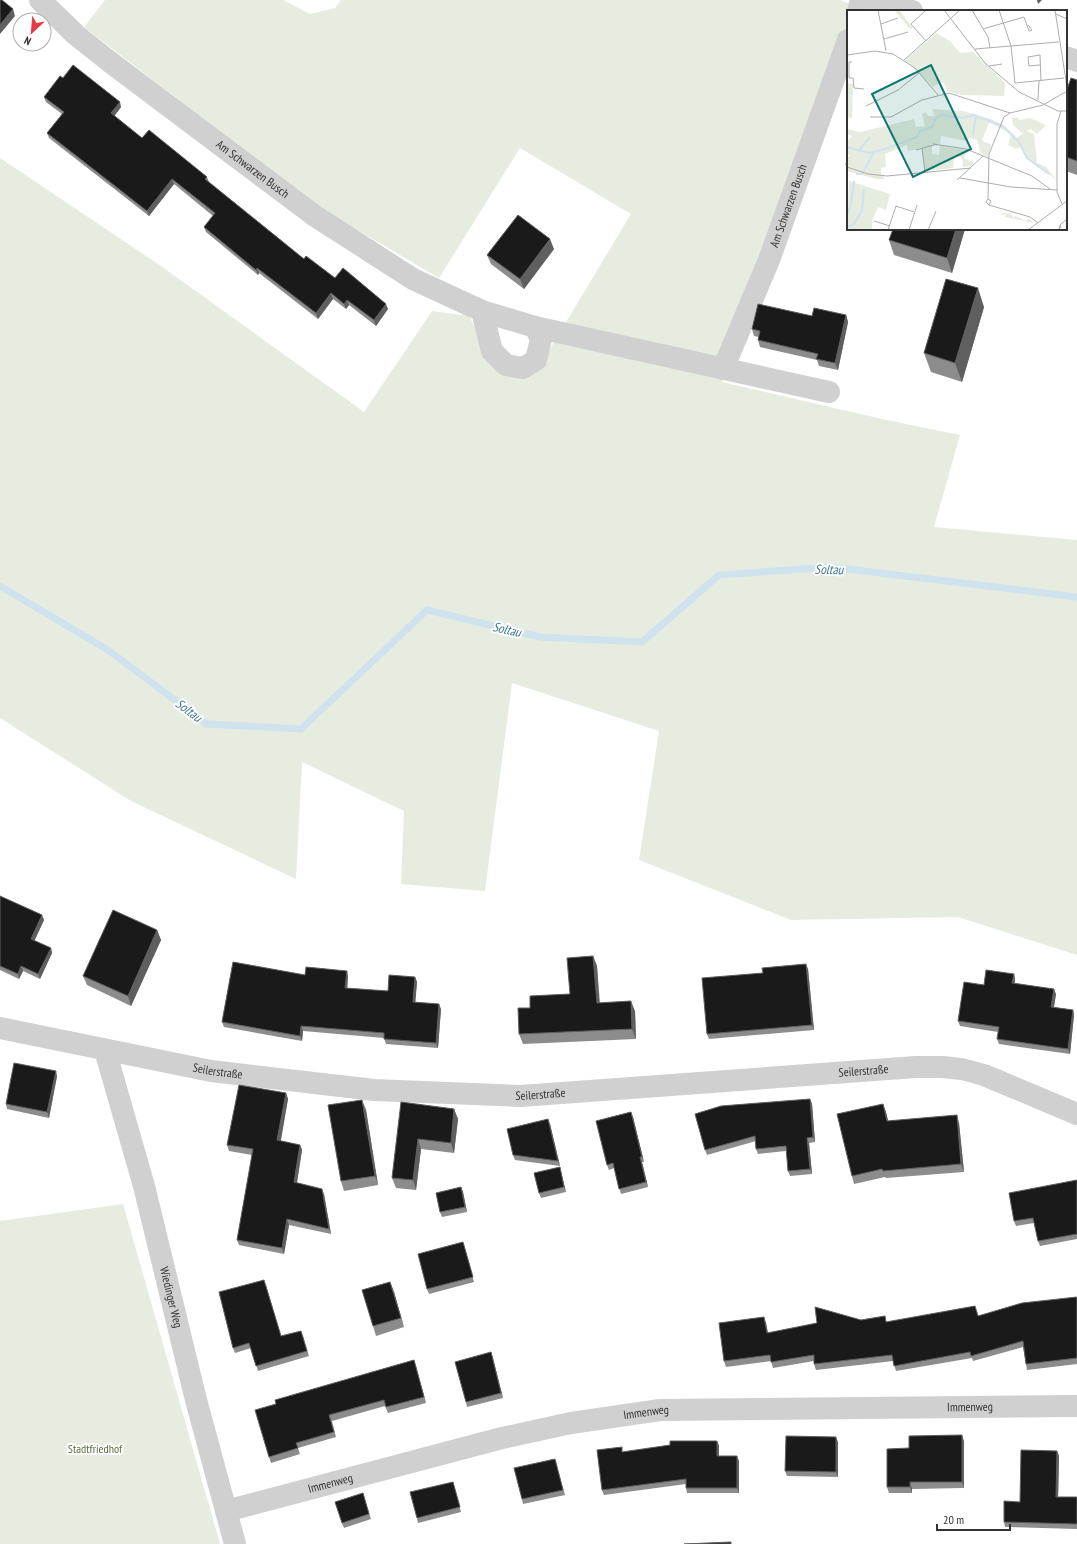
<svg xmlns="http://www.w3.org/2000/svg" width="1077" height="1544" font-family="'PT Sans Narrow',sans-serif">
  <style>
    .green { fill: #e6ecdf }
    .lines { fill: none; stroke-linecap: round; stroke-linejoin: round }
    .stream { stroke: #cfe2ee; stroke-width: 7 }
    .minor { stroke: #d0d0d0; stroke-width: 22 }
    .wall { fill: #8c8c8c }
    .shaded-wall { fill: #5f5f5f }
    .building { fill: #1a1a1a; stroke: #5f5f5f }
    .labels { text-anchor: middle; stroke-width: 4; stroke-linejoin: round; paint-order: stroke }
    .street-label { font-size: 12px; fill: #333; stroke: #fff }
    .park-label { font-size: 12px; fill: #56703f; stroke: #fff }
    .water-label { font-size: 13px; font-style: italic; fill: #3f7597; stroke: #fff }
    .inset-river { fill: none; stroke: #cfe2ee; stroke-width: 2 }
    .inset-road { fill: none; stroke: #adadad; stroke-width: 1 }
    .view { fill: #0f766e; fill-opacity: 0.15; stroke: #0f766e; stroke-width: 2 }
    .inset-edge { fill: none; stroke: #333; stroke-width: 2 }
  </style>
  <rect width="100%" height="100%" fill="#fff"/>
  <!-- green -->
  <g class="green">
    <path d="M105,0h178l27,14 25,-6 6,-8h499l16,6 -8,5v21l-74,232 -52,118 160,37 78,16 -26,92 143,13v415l-119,-38 -167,3 -152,-60 20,-129 -147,-48 -27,208 -84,-7 3,-73 -102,-49 -6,117 -165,-78 -131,-83v-560l161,108 203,146 68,-101 37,5 18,36 54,12 90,-150 -111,-66 -81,130 -122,-72 -233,-179z"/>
    <path d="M123,1204l97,340h-220v-323z"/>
  </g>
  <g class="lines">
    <!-- stream -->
    <path class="stream" d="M0,586l108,64 99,74 94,5 126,-119 113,27 102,5 77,-67 112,-8 246,30"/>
    <!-- minor -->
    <g class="minor">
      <path id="s1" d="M40,0l36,35 34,27 205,154 98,63 69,32 53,16 6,12 -5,21 -13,8 -17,-3 -14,-14 -10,-40"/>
      <path d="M877,0l35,11"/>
      <path d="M858,11l3,-11"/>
      <path d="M1066,57l11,4"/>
      <path d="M535,327l294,65"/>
      <path id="s2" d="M723,369l46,-109 79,-220"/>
      <path id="s3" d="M0,1028l211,43 163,19 147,6 395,-29h26l20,2 22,6 93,39"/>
      <path id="s4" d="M105,1050l39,136 52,214 39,144"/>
      <path id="s5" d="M226,1511l276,-73 69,-15 89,-13 417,-4"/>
    </g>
  </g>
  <!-- wall -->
  <g class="wall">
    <path d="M63,78l58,29 -7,9 28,22 65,39 2,5 95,77 31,19 53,31 -12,17 -27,-21 -3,4 -13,-10 -15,20 -59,-46 -1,2 -52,-43 -2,-5 9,-11 -39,-32 -25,32 -100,-78 -2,-5 15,-19 -16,-12 -2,-5z"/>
    <path d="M1077,80v95l-11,-4v-79z"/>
    <path d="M893,229h72l-13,44 -58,-18 -5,-15z"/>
    <path d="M554,249l-30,40 -33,-25 -4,-9z"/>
    <path d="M984,307l-22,75 -31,-10 -7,-19z"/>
    <path d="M846,315l2,7 -10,48 -19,-4 -2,-6 -57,-13 -2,-7 1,-3 -5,-1 -2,-7 60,-13z"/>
    <path d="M0,896l42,19 2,5 -10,21 17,7 1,5 -12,26 -17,-8 -4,8 -19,-9z"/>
    <path d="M157,930l4,10 -30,66 -44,-21 -4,-9z"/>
    <path d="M593,956l4,10 3,37 35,8 1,28 -113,5 -4,-10 51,-40z"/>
    <path d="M808,969l6,61 -105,9 -2,-5z"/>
    <path d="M1014,974l1,5v4l41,11 -2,13 19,3 1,5 -4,39 -71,-10 -2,-5 1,-7 -38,-6 -2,-5 26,-36z"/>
    <path d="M305,975l43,1 -1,12 41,3 27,-14 2,5 -2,20 26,7 -3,39 -52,-4 -2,-6 -81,-7 -1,10 -78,-14 -2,-5z"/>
    <path d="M57,1076l-8,42 -42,-9 -1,-5z"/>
    <path d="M286,1093l2,6 -8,42 20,4 2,5 -5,33 27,11 7,40 -42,-9 -5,29 -45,-9 -2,-5 15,-85 -23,-4 -2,-6z"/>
    <path d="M810,1099l2,5 3,38 -6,1 3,31 -22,2 -2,-5 -2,-20 -28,3 -2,-5v-8l-49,14 -2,-5z"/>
    <path d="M401,1102l53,7 4,10 -4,34 -33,-4 -5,41 -20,-2 -4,-10z"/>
    <path d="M883,1104l3,8 2,9 71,2 5,49 -78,6 -1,-1 -31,7 -2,-8z"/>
    <path d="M366,1110l12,75 -34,6 -3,-10z"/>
    <path d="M633,1117l11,45h-2l6,25 -27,7 -7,-26 -5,2 -2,-5z"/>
    <path d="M550,1124l10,42 -45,-6 -2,-5z"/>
    <path d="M561,1172l5,20 -25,6 -2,-5z"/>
    <path d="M1077,1180v59l-37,7 -2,-5 -4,-18 -18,3 -2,-5z"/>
    <path d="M461,1187l2,5 4,20 -25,5 -2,-5z"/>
    <path d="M463,1242l11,40 -45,12 -2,-5z"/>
    <path d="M390,1282l4,10 10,35 -28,9 -3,-10z"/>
    <path d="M266,1285l15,51h22l6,20 -51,15 -7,-23 -16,5 -2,-5z"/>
    <path d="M1077,1297v67l-50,6 -1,-6 -3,-17 -50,14 -1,-3 -76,13 -3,-10 -77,9 -2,-6v-3l-41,7 -2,-7 -45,6 -2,-6 42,-38 2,10 93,-13 26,2 91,-6z"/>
    <path d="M491,1352l12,46 -36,9 -1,-5z"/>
    <path d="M414,1360l12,43 -38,10 -3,-7 -53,15 4,16 -38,11 2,6 -29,9 -2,-6 7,-53z"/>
    <path d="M717,1441l2,5v10l20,5v32h-52l-1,-5v-4l-82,11 -2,-5 22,-38z"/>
    <path d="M964,1441v47l-52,1v4h-23l-2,-6 22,-39z"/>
    <path d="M838,1442v35l-51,-1 -2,-5z"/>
    <path d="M1057,1451l2,5 -1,41h19v32l-72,-2 -1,-5 16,-20z"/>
    <path d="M555,1459l10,36 -42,9 -1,-5z"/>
    <path d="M453,1482l8,30 -43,11 -1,-5z"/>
    <path d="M363,1493l8,26 -27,9 -2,-5z"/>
  </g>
  <!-- shaded-wall -->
  <g class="shaded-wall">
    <path d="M1037,0h5l-4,4z"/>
    <path d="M13,9l2,7 -15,18v-9z"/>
    <path d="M120,102l1,5 -8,11 -2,-5z"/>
    <path d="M172,179l2,5 -25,32 -2,-5z"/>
    <path d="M956,229h9l-13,44 -5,-15z"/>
    <path d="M550,239l4,10 -30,40 -4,-10z"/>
    <path d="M257,268l2,5 -1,2 -2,-5z"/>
    <path d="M978,288l6,19 -22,75 -7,-19z"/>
    <path d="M331,293l2,6 -15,20 -2,-6z"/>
    <path d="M347,300l2,5 -3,4 -2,-5z"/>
    <path d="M386,304l2,5 -12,17 -2,-6z"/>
    <path d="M846,315l2,7 -10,48 -3,-7z"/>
    <path d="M42,915l2,5 -11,24 -2,-5z"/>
    <path d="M157,930l4,10 -30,66 -3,-10z"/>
    <path d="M51,948l1,5 -12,26 -2,-5z"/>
    <path d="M593,956l4,10 3,47 -3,-10z"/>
    <path d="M806,964l2,5 6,61 -2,-5z"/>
    <path d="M21,966l2,5 -4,8 -1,-5z"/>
    <path d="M347,971l1,5 -1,17 -2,-5z"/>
    <path d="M1014,974l1,5 -1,9 -2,-5z"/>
    <path d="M415,977l2,5 -2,25 -2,-5z"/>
    <path d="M1054,989l2,5 -3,18 -2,-5z"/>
    <path d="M631,1001l4,10 1,28 -4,-10z"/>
    <path d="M439,1004l2,5 -3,39 -2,-5z"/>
    <path d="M1073,1010l1,5 -4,39 -2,-5z"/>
    <path d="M301,1026l2,5 -1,10 -2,-5z"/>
    <path d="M56,1071l1,5 -8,42 -2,-6z"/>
    <path d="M286,1093l2,6 -8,47 -3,-6z"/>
    <path d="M810,1099l2,5 3,38 -2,-5z"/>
    <path d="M362,1100l4,10 12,75 -3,-9z"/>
    <path d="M883,1104l3,8 4,17 -3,-8z"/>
    <path d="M454,1109l4,10 -4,34 -3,-10z"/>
    <path d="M631,1112l2,5 11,45 -2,-5z"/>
    <path d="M957,1115l2,8 5,49 -3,-8z"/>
    <path d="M548,1119l2,5 10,42 -2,-5z"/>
    <path d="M807,1138l2,5 3,31 -2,-5z"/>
    <path d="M418,1139l3,10 -5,41 -3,-10z"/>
    <path d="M300,1145l2,5 -6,38 -2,-6z"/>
    <path d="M640,1157l2,5 6,25 -2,-5z"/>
    <path d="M560,1167l1,5 5,20 -2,-5z"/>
    <path d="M461,1187l2,5 4,20 -2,-5z"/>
    <path d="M322,1189l2,5 7,40 -2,-5z"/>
    <path d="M287,1219l2,6 -5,29 -2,-6z"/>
    <path d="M390,1282l4,10 10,35 -3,-9z"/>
    <path d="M764,1317l2,6 3,16 -2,-6z"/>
    <path d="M491,1352l2,6 10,40 -2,-5z"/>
    <path d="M414,1360l2,6 10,37 -2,-6z"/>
    <path d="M962,1435l2,6v47l-2,-6z"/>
    <path d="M836,1437l2,5v35l-2,-5z"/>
    <path d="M717,1441l2,5v15l-2,-5z"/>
    <path d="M1057,1451l2,5 -1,46 -2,-5z"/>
    <path d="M737,1456l2,5v32l-2,-5z"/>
    <path d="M910,1482l2,7v4l-2,-6z"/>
  </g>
  <!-- building -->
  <g class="building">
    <path d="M0,0h2l11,9 -13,16z"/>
    <path d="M73,65l47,37 -9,11 31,25 7,-8 58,47 -2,2 99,80 2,-3 29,22 8,-10 43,36 -12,16 -27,-20 -3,4 -13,-11 -15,20 -59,-45 -1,2 -52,-43 11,-14 -43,-34 -25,32 -100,-78 17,-21 -20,-15 16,-21 3,2z"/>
    <path d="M1071,78l6,2v81l-11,-4v-65z"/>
    <path d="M848,157v8h-2z"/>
    <path d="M518,215l32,24 -30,40 -33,-24z"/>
    <path d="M893,229h63l-9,29 -58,-18z"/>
    <path d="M946,279l32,9 -23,75 -31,-10z"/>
    <path d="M758,304l54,12 2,-8 32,7 -11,48 -19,-4 2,-5 -60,-14 2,-9 -8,-2z"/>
    <path d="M0,896l42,19 -11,24 20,9 -13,26 -17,-8 -3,8 -18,-8z"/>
    <path d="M113,910l44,20 -29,66 -45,-20z"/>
    <path d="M593,956l4,47 34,-2 1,28 -113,5 -1,-26h12v-12l40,-2 -3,-36z"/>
    <path d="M233,962l72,13 1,-8 41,4 -2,17 43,3 1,-16 26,2 -2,25 26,2 -3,39 -52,-4v-6l-83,-7 -1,10 -78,-14z"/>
    <path d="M806,964l6,61 -105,9 -5,-56 61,-5 -1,-5z"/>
    <path d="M986,970l28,4 -2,9 42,6 -3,18 22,3 -5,39 -71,-10 2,-12 -41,-6 6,-39 20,3z"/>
    <path d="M14,1063l42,8 -9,41 -41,-8z"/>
    <path d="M239,1085l47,8 -9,47 23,5 -6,37 28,7 7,40 -42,-10 -5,29 -45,-8 16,-91 -26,-4z"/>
    <path d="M810,1099l3,38 -6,1 3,31 -22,2 -2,-25 -30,3 -1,-13 -50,14 -10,-36 26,-8z"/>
    <path d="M362,1100l13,76 -34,5 -13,-76z"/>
    <path d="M401,1102l53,7 -3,34 -33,-4 -5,41 -21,-2z"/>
    <path d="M883,1104l4,17 70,-6 4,49 -78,7 -1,-2 -30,7 -15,-62z"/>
    <path d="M631,1112l11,45h-2l6,25 -27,7 -6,-26 -6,2 -11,-44z"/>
    <path d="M548,1119l10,42 -45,-6 -6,-26z"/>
    <path d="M560,1167l4,20 -25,6 -5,-20z"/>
    <path d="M1077,1180v54l-39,7 -5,-23 -19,3 -5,-28z"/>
    <path d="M461,1187l4,20 -25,5 -4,-19z"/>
    <path d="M463,1242l10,35 -46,12 -9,-35z"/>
    <path d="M264,1280l17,56 20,-5 6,20 -51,15 -7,-23 -16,5 -14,-56z"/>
    <path d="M390,1282l11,36 -28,8 -11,-36z"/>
    <path d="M1077,1297v61l-51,6 -3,-23 -52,15 -1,-4 -76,14 -2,-11 -78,9v-9l-43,7 -1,-7 -46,6 -5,-38 45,-6 3,16 50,-10 -2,-16 46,13 24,-4 1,6 89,-16 3,10 44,-13z"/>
    <path d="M491,1352l10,41 -35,9 -11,-40z"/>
    <path d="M414,1360l10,37 -38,10 -2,-7 -55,15 5,17 -38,11 2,5 -29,9 -14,-47 21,-6 -1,-4z"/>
    <path d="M962,1435v47h-52v5h-23v-38l22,-1v-12z"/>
    <path d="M786,1436l50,1v35l-51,-1z"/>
    <path d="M670,1441h47v15h20v32h-51v-9l-84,11 -5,-40 25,-3v5l48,-7z"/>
    <path d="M1021,1450l36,1 -1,46h21v27l-73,-2v-21l16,1z"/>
    <path d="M555,1459l8,31 -41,9 -8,-31z"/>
    <path d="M453,1482l7,25 -43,11 -7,-26z"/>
    <path d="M363,1493l6,21 -27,9 -7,-21z"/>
    <path d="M731,1542v2h-47z"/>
  </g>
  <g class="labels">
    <!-- street labels -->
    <g class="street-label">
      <text dy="4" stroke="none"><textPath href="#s1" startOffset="272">Am Schwarzen Busch</textPath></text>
      <text dy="4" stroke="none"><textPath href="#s2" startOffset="176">Am Schwarzen Busch</textPath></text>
      <text dy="4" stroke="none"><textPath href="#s3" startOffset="222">Seilerstraße</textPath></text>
      <text dy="4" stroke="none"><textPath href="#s3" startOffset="870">Seilerstraße</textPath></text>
      <text dy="4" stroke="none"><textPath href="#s3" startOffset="546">Seilerstraße</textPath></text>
      <text dy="4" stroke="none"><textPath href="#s4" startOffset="256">Wiedinger Weg</textPath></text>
      <text dy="4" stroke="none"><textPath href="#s5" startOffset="756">Immenweg</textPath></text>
      <text dy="4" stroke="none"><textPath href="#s5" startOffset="432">Immenweg</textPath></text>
      <text dy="4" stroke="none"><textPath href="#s5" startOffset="108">Immenweg</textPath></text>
    </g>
    <!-- park labels -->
    <g class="park-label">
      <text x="95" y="1453">Stadtfriedhof</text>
    </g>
    <!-- water labels -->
    <g class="water-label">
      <text transform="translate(829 569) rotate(1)" y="5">Soltau</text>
      <text transform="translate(507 629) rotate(13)" y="5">Soltau</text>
      <text transform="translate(189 710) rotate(37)" y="5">Soltau</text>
    </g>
  </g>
  <!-- overview -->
  <g transform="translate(847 10)">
    <rect width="220" height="220" fill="#fff"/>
    <path d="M47,0h5l14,18 -3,1zM89,23l14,8 10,12 13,-1 32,31 -1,13 -43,-1 -14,-4 -3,-8 -3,-1 -8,5 -28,-27zM0,73l6,1 -1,34 -5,-1zM85,99l31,2 28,8 12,6 14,13 9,-7 8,3 3,29 9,4 10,12 -29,-20 -7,-12 -4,2 -8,-4 3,-11 -22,-12 -7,19 9,3 -3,13 -7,-3 -4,-14 -7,-2 -3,3 -26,-5 -1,8h-8v10l7,1 1,-9 26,4 -2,8 10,5 -4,3 -7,1 -1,-10 -8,-1 -1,12 -28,3 -3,-23 -14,3 -1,-6 -22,9 1,13 -5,1v6l4,5h-9l-29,-8v-12l3,-4 -3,-1v-12l5,-6 -5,-2v-5l13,3 54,-13 2,8 9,-1 -3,-12 4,-2 2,4h7zM171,107l1,3 11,-2 16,7 -9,9 -6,-5 -9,4 -9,-8 -1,-7zM2,171l41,13 -4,16 -8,-3 -6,14v8l-25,1zM155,203h8l4,5 1,-2 11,5 2,-3 6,5 -29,-6 1,-3 -5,1z" fill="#e6ecdf"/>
    <path class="inset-river" d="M126,125l3,-19M0,137l22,6 13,-3 35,-13 3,-6 12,-4 4,-9 5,-3 22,3 11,-3 29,11 16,16 8,16 22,16M13,139l10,-12M9,164h6l12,-22M0,205l4,-10 3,-24M0,216l6,-1 9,-14 2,-22"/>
    <path class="inset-road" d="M31,0l8,41M97,0l41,53 34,29 39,19h9M125,0l16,27 2,11M152,0l12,36 4,37M208,0l12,77M209,4l11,5M34,14l17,-6M136,19l41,-12 5,14 3,-1 -4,-5M37,29l24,-7M79,31l-15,-17 15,-14M128,39l84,-7M0,45l28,-4 18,3 22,14 23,27M57,50l56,-50M5,52h-3v16h4l1,10 10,1M193,55l-11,1 -1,-9 12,-2 1,26M142,56l13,-2M168,73l49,-5M191,90l1,-19M19,96l32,-16 21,-17M214,101l-4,13v68l5,12M23,107h21l31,-17 27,-7 61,20M90,135l-4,-1 33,5 17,7M75,138l3,24M69,140l18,-5M0,157l21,7 19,2 84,-8M113,168l51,9 46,3M110,170l26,-24 49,20 18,13M141,189l3,2 -2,4 -3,-3 2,-3 1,-45 15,-37 6,-4 33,-8 24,-14M142,195l41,12 8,6M27,211l16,5M213,215l-1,4 2,-2 -1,-2 7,-6M41,220l8,-24 18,6M62,220l8,-25M81,220l8,-19M181,220l39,-29"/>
    <path class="view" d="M84,55l40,84 -58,28 -41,-83z"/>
    <rect width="220" height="220" class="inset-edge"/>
  </g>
  <!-- north arrow -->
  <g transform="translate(32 32) rotate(206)"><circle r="19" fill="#ffffff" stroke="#adadad"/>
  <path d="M0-3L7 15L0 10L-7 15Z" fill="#e63946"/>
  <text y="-6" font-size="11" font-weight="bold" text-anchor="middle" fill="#333333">N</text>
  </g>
  <!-- scale -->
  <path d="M937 1524v6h73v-6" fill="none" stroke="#333333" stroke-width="2"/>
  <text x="943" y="1524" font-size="12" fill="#333333" stroke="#ffffff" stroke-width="3" paint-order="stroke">20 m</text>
</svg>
